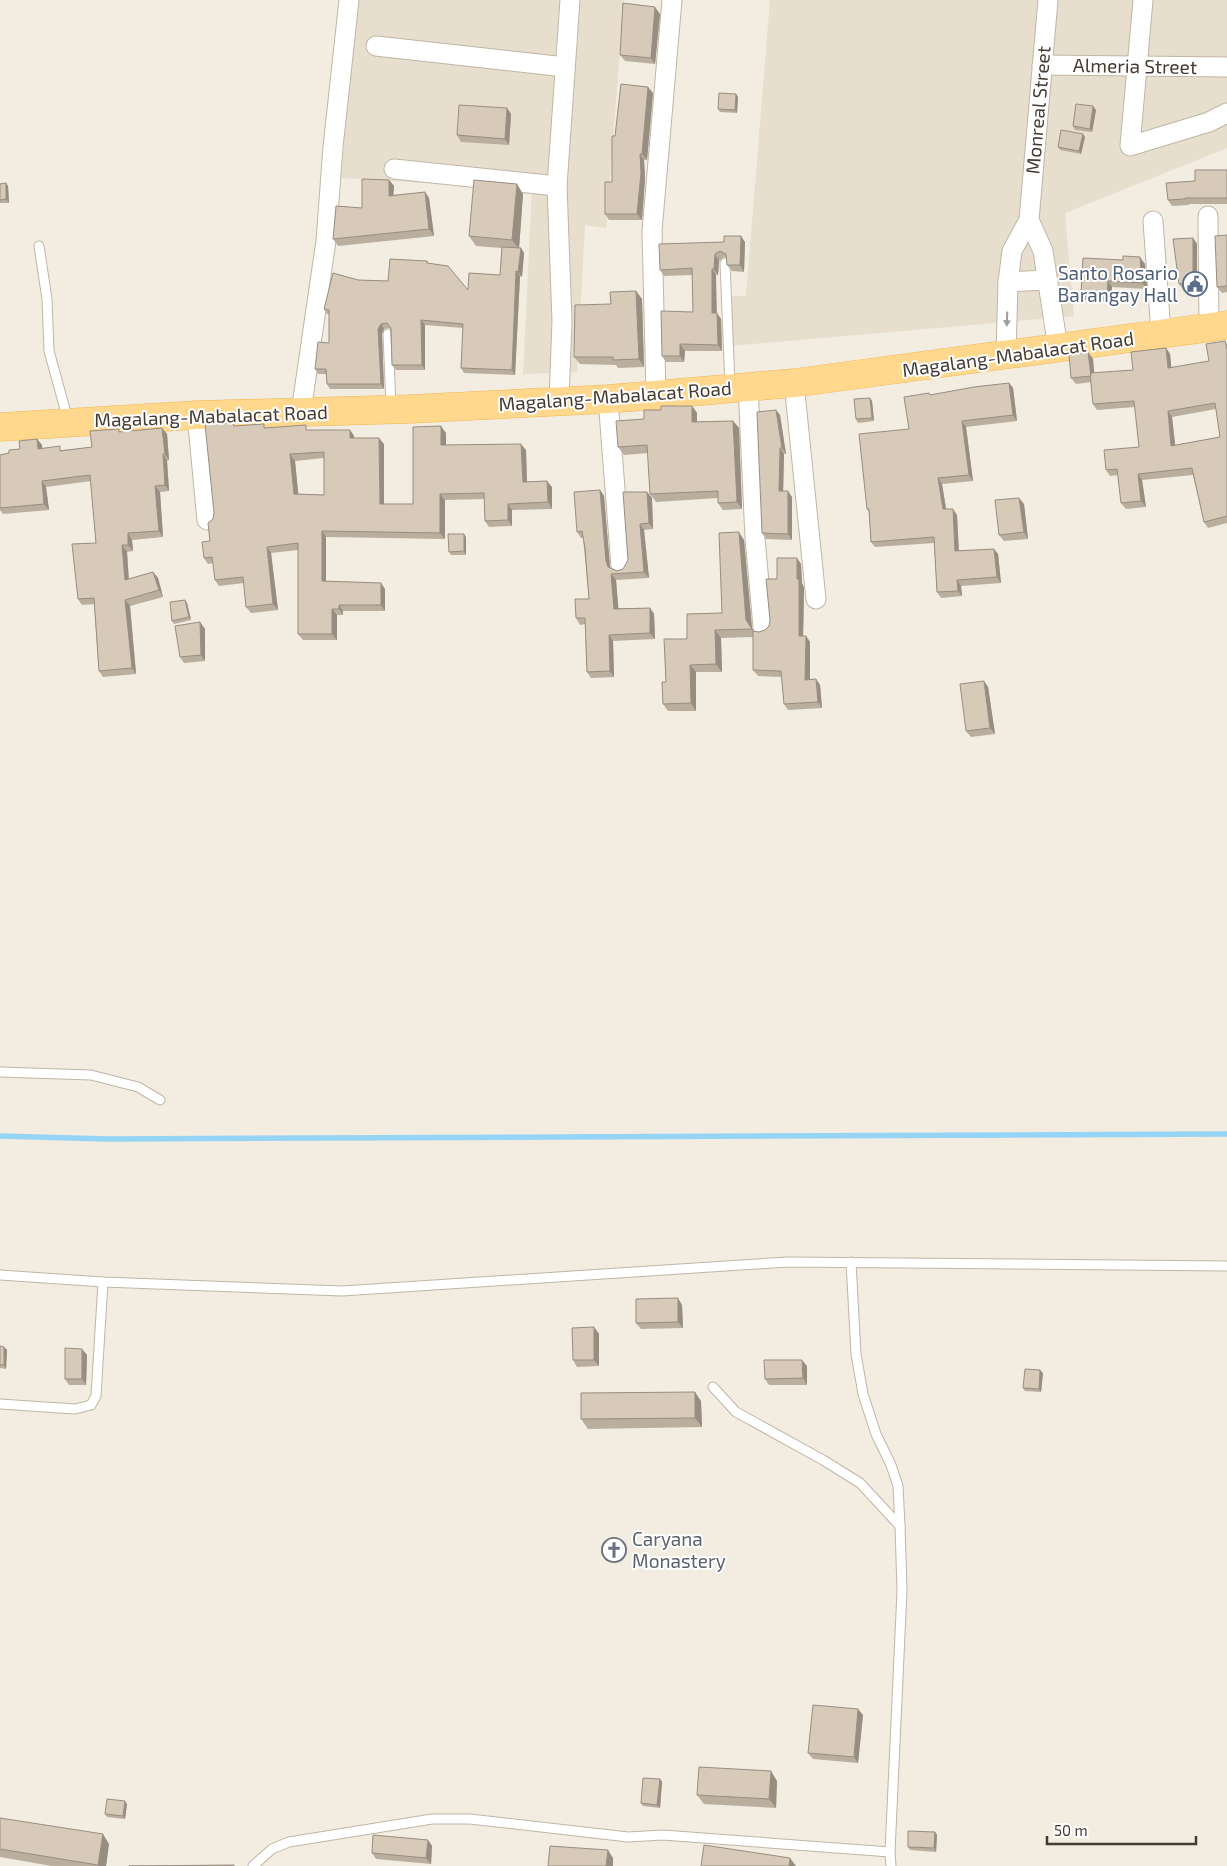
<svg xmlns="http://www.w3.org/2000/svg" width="1227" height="1866" font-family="'Exo 2',sans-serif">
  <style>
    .residential { fill: #e7dece }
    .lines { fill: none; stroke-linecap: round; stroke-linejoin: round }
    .stream { stroke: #96d4f6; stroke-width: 5.5 }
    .lane-casing { stroke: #c1b6a6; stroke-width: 11 }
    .street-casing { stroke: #c1b6a6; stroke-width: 21 }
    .primary-casing { stroke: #eeb753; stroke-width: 29 }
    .lane { stroke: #fff; stroke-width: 9 }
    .street { stroke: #fff; stroke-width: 19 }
    .primary { stroke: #ffd88d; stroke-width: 28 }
    .wall { fill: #baae9e; fill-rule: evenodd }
    .shaded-wall { fill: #978d81 }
    .building { fill: #d8cab8; stroke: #978d81; fill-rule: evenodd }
    .oneway { fill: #a29d98 }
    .labels { text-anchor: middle; stroke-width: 4; stroke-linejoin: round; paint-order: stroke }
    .street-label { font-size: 19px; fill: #443b31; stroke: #fff }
    .service-label { font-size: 19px; fill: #4e5e75; stroke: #fff; text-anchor: end }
    .worship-label { font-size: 19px; fill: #5b616d; stroke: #fff; text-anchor: start }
  </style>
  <rect width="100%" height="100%" fill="#f2ece1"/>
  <!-- residential -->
  <g class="residential">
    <path d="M357,0h267l-18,228 -21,-3 -8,147 -54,2 9,-185 -191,-11z"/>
    <path d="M770,0h457v148l-162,65 9,103 -344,30 -2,-50h18z"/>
  </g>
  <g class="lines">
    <!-- stream -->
    <path class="stream" d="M0,1136l107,3 1120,-5"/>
    <defs>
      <g id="lane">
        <path d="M39,246l8,53 2,52 19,69"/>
        <path d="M725,263l5,122"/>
        <path d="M388,334l3,72"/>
        <path d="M0,1072l91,3 47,12 22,13"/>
        <path d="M0,1275l103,7 239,9 445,-29 440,4"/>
        <path d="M713,1387l23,25 87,48 37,23 40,43"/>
        <path d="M0,1404l75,5 16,-4 5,-9 7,-114"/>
        <path d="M890,1852l1,14"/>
        <path d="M253,1866l19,-17 17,-7 143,-23h38l158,18 35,-2 227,17 12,-261 -2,-65 -2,-40 -7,-21 -15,-31 -13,-40 -7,-40 -5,-92"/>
      </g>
      <g id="street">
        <path d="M1143,0l-13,146 79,-24 18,-9"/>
        <path d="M376,46l189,21"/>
        <path d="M1042,65l185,2"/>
        <path d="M394,169l163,17"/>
        <path d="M1208,216l1,111"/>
        <path d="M1029,220l14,31 15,97"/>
        <path d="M1153,221l8,112"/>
        <path d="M1008,282l39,-2"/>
        <path d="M1006,355l2,-73 4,-31 17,-31 19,-220"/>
        <path d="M794,383l22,216"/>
        <path d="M748,386l7,152 8,89"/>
        <path d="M656,394l-4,-163 20,-231"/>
        <path d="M608,399l13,167"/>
        <path d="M559,401l3,-80 -5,-135 13,-186"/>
        <path d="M301,412l25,-171 7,-94 16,-147"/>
        <path d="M197,415l10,105"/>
      </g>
      <path id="primary" d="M0,427l197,-12 213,-6 198,-10 186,-16 433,-58"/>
    </defs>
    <!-- lane casing -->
    <use href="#lane" class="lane-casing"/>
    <!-- street casing -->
    <use href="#street" class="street-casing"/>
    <!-- primary casing -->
    <use href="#primary" class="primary-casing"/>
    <!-- lane -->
    <use href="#lane" class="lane"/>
    <!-- street -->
    <use href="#street" class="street"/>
    <!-- primary -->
    <use href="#primary" class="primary"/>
  </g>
  <!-- wall -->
  <g class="wall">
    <path d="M660,14l-5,50 -30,-3 -5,-6z"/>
    <path d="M653,93l-6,67h-3l1,19 -3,41h-33l-4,-6 7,-32 3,-46z"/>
    <path d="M736,94l2,3 -1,16 -17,-1 -2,-3z"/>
    <path d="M507,108l4,6 -2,31 -48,-3 -4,-7z"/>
    <path d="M1096,110l-4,22 -17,-2 -2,-4z"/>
    <path d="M1085,137l-4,17 -21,-4 -2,-3z"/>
    <path d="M1227,170v34h-38v1l-17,1 -4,-6 27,-19z"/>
    <path d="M389,180l5,6 -1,9 32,-3 4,6 5,38 -96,10 -5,-7z"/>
    <path d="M6,183l2,3 1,17h-9v-19z"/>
    <path d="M523,194l-4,54h2l3,5 -2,24 -2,-1 -5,99 -51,-2 -3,-5 2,-40 -38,-3v45h-29l-4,-5 -2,-37 -6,1 -2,5 2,55h-54l-3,-5 -1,-10h-8l-3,-5 14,-26v-29h-2l-3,-5 34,-29 30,1 39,-20 2,3 39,26 32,-15 2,-27 -26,-2 -7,-10z"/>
    <path d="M1227,235v57l-5,1 -5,-6z"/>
    <path d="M1193,238l4,6v45l-13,2 -5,-7z"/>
    <path d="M745,242l-1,30 -12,-1 -5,-6v-7l-3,-1 -5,4 -1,14h-2v38l5,6 1,32h-37l-1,11h-18l-4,-6 31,-44 -1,-37 -28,1 -4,-6z"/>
    <path d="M1083,258l62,6 2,25 -35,-2v15l-27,-2 -4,-6z"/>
    <path d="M636,291l6,8 2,68 -26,1 -2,-3 -36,-1 -6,-7 37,-53z"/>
    <path d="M1227,343v180l-19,5 -4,-6 -11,-47 -51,5 4,27 -20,2 -5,-6 -3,-28 -8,1 -4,-6 33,-23 -4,-40 -38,3 -4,-6 -2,-22 -15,2 -5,-6 17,-26 5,7 1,14 39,-3 33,-22 4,6 1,14 38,-7zM1216,409l4,28 -45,8 -3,-28z"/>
    <path d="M1009,383l4,5 4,33 -51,6 7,54 -31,3 4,25 11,6 2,36 35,-2 4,5 3,29 -40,3 1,10 -21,2 -4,-6 -3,-49 -59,4 -4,-5 -2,-29 -2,-4 64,-114z"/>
    <path d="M870,398l2,3 2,20 -16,2 -2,-4z"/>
    <path d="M692,406l5,7v9l36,-1 6,7 3,81 -19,1 -5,-7v-5l-62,4 -6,-8 -2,-41 -24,2 -6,-8 43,-37z"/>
    <path d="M776,410l4,5 6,39h-2l-1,37 9,6v43l-26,-1 -4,-6z"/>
    <path d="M233,423l2,3 31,2 43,2h41l4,6v2l30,6v60h29l33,-71v12l80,5 1,32 25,5v22l-40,1v16l-23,1 -4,-6 -1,-22 -39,1v39l-119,-2v44l59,8v22h-42v4h-6v25h-34l-5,-6v-84l-27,3 7,57 -27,3 -5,-6 -2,-24 -25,3 -4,-6 -2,-17 -5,1 -4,-6 6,-17zM324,458v37l-26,-1 -3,-33z"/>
    <path d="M162,428l5,6 2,26 -2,1 2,30 -9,1 3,45 -31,3 1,11 -6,1 2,27 24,-7 5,6 5,19 -33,9 6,68 -33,3 -4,-6 -5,-67 -12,1 -4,-6 18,-56 -5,-62 -45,6 3,23 -46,4 -3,-4v-55l9,-2 11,-4 17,-10 5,6v4l20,1 30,-3 29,-15z"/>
    <path d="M600,490l4,6 6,71 7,4 6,-2 5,-9 19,-68 5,6 1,31 -9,1 5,48 -33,2 2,28h32l4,6 1,25 -42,2 1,36 -23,1 -4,-6 -2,-48 -5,1 -4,-7 13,-19 -6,-61h-2l-4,-6z"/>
    <path d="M1024,504l4,35 -24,2 -5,-6z"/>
    <path d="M466,537v18h-15l-2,-3z"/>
    <path d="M744,540l8,88 2,3 5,1 6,-2 4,-4 8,-47 20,-21 4,6 1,19 1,2 1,3 -1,48h3l4,6v37h6l4,6 2,23 -34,2 -4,-6 -2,-27 -24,-1 -5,-6v-33l-32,1 1,34h-26v39h-28l-5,-7 3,-22 21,-43 35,-26z"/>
    <path d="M185,600l2,3 4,17 -17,4 -2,-3z"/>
    <path d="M200,622l5,7v32l-21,2 -4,-6z"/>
    <path d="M984,681l4,6 7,47 -24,3 -5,-6z"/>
    <path d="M682,1305l1,23 -42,1 -5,-6z"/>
    <path d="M594,1327l5,7v32l-22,1 -4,-7z"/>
    <path d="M0,1346l4,1 3,3 -1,19 -6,-1z"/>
    <path d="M82,1349l5,6 -1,30h-17l-4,-6z"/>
    <path d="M807,1366v19h-38l-4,-6z"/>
    <path d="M1043,1373l-2,19 -16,-1 -2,-3z"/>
    <path d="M701,1401l1,26 -114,2 -7,-10z"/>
    <path d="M863,1715l-5,48 -45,-4 -5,-6z"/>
    <path d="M660,1779l2,3 -2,26 -17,-2 -2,-3z"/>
    <path d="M777,1781l-1,27 -72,-4 -7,-9z"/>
    <path d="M127,1804l-2,15 -18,-2 -2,-3z"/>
    <path d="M0,1818l109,26 -3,22h-54l-52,-9z"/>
    <path d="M935,1832l2,3 -1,17 -26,-2 -2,-3z"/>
    <path d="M428,1840l4,6 -1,18 -55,-5 -4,-6z"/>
  </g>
  <!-- shaded-wall -->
  <g class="shaded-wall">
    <path d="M655,7l5,7 -5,50 -4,-6z"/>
    <path d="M648,87l5,6 -6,67 -5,-6z"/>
    <path d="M736,94l2,3 -1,16 -2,-3z"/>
    <path d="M1093,106l3,4 -4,22 -2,-3z"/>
    <path d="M507,108l4,6 -2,31 -4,-6z"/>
    <path d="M1083,134l2,3 -4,17 -2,-3z"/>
    <path d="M640,154l4,6 1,19 -3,41 -5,-6z"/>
    <path d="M389,180l5,6 -1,16 -4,-6z"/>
    <path d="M6,183l2,3 1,17 -3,-4z"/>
    <path d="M517,184l6,10 -4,55 -7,-9z"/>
    <path d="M425,192l4,6 5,38 -5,-7z"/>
    <path d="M741,236l4,6 -1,30 -4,-7z"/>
    <path d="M1193,238l4,6v45l-4,-7z"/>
    <path d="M521,248l3,5 -2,24 -4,-5z"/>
    <path d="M715,254l4,7 -1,14 -4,-6z"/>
    <path d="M1140,257l5,7 2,25 -5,-6z"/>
    <path d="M712,269l4,6 1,44 -5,-6z"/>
    <path d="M516,271l4,5 -5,99 -3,-5z"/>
    <path d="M1108,281l4,6v15l-5,-7z"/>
    <path d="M636,291l6,8 2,68 -5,-8z"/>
    <path d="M717,313l4,6 1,32 -4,-6z"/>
    <path d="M421,320l4,5v45l-3,-5z"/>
    <path d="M381,324l3,5 -2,5 2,55 -3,-5 -3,-55z"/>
    <path d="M680,344l5,7 -1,11 -4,-6z"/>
    <path d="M1166,348l4,6 2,20 -4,-6z"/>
    <path d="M1088,352l5,7 2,23 -4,-6z"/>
    <path d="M1009,383l4,5 4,33 -4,-6z"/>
    <path d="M870,398l2,3 2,20 -2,-3z"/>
    <path d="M692,406l5,7v17l-5,-8z"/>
    <path d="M776,410l4,5 6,39 -4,-6z"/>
    <path d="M1168,411l4,6 4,35 -5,-6z"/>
    <path d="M733,421l6,7 3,81 -5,-7z"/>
    <path d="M962,421l4,6 7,54 -4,-6z"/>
    <path d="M441,426l5,7v18l-5,-6z"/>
    <path d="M162,428l5,6 2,26 -4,-6z"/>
    <path d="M350,430l4,6v9l-4,-7z"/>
    <path d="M379,438l5,6v66l-4,-6z"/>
    <path d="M37,439l5,6 1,10 -5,-6z"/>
    <path d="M521,444l5,6 1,38 -4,-6z"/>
    <path d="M780,448l4,6 -1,43 -4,-6z"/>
    <path d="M163,454l4,7 2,30 -4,-6z"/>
    <path d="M290,454l5,7 4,39 -5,-6z"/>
    <path d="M1138,474l4,6 4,27 -5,-6z"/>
    <path d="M938,478l4,6 5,31 -4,-6z"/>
    <path d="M42,481l4,6 3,23 -5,-6z"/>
    <path d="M547,481l5,6v22l-4,-7z"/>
    <path d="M155,486l5,6 3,45 -4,-6z"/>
    <path d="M600,490l4,6 6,71 2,6 -4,-6 -2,-6z"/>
    <path d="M788,491l4,6v43l-4,-6z"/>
    <path d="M647,492l5,6 1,31 -4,-6z"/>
    <path d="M440,494l5,6v39l-5,-6z"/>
    <path d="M1019,498l5,6 4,35 -4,-7z"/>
    <path d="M508,504l4,6v16l-4,-6z"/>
    <path d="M953,509l4,6 2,42 -4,-6z"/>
    <path d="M640,524l4,6 5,48 -5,-6z"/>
    <path d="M322,531l4,6v50l-4,-6z"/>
    <path d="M739,532l5,8 8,88 5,8 -11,-16z"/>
    <path d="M128,533l4,7 1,11 -5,-6z"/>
    <path d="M464,534l2,3v18l-2,-4z"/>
    <path d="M122,545l5,7 2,34 -4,-6z"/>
    <path d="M267,547l4,6 7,57 -5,-6z"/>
    <path d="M994,549l4,5 3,29 -4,-6z"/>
    <path d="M797,558l4,6 1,19 1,2 1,3 -1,54 -4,-6z"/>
    <path d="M153,572l5,6 5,19 -4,-7z"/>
    <path d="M611,574l5,6 3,35 -5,-6z"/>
    <path d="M957,580l4,6 1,10 -4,-5z"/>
    <path d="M381,583l4,6v22l-4,-6z"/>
    <path d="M125,600l5,6 6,68 -4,-6z"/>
    <path d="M185,600l2,3 4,17 -2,-3z"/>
    <path d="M339,605l4,6v4l-4,-6z"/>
    <path d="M650,608l4,6 1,25 -5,-6z"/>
    <path d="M332,609l5,6v25l-5,-6z"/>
    <path d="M200,622l5,7v32l-4,-6z"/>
    <path d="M715,630l6,8 1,34 -6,-8z"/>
    <path d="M609,635l4,6 1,36 -4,-6z"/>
    <path d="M806,636l4,6v44l-5,-6z"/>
    <path d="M690,665l6,7v39l-5,-8z"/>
    <path d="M816,679l4,6 2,23 -4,-6z"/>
    <path d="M984,681l4,6 7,47 -5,-6z"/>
    <path d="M678,1298l4,7 1,23 -5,-6z"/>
    <path d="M594,1327l5,7v32l-5,-6z"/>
    <path d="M4,1347l3,3 -1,19 -2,-4z"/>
    <path d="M82,1349l5,6 -1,30 -4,-6z"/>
    <path d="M802,1360l5,6v19l-4,-7z"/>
    <path d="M1040,1370l3,3 -2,19 -2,-3z"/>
    <path d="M695,1392l6,9 1,26 -7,-9z"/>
    <path d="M858,1709l5,6 -5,48 -4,-6z"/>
    <path d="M771,1771l6,10 -1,27 -7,-9z"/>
    <path d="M660,1779l2,3 -2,26 -3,-3z"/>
    <path d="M125,1801l2,3 -2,15 -2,-3z"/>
    <path d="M935,1832l2,3 -1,17 -2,-4z"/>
    <path d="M103,1834l6,10 -3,22h-8z"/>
    <path d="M428,1840l4,6 -1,18 -5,-6z"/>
    <path d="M608,1850l5,8v8h-7z"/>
    <path d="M790,1858l6,8h-7z"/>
  </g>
  <!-- building -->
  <g class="building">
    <path d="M623,3l32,4 -4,51 -31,-3z"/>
    <path d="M621,84l27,3 -6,67h-2l1,19 -4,41h-32v-32h7v-46h3z"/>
    <path d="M719,93l17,1 -1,16 -17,-1z"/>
    <path d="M1076,104l17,2 -3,23 -17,-3z"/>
    <path d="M459,105l48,3 -2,31 -48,-4z"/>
    <path d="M1061,130l22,4 -4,17 -21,-4z"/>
    <path d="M1195,170h32v28h-42v1l-17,1 -2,-17 29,-2z"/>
    <path d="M362,179l27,1v16l36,-4 4,37 -96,10 3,-33 26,2z"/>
    <path d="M474,180l43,4 -5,56 -43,-4z"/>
    <path d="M6,183v16l-6,1v-16z"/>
    <path d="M1227,235v51l-10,1 -2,-51z"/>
    <path d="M724,236h17l-1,29h-13l-1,-11 -6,-3 -5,3 -1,15h-2v44h5l1,32 -38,-1v12h-18l-1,-45 32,1 -1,-44 -32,2 -1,-26 65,-2z"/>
    <path d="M1193,238v44l-14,2 -6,-45z"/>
    <path d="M502,247l19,1 -3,24 -2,-1 -4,99 -51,-2 2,-44 -42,-4 1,45h-30l-1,-37 -4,-5 -6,1 -3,5 3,55h-54l-1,-15h-11l3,-27 11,1v-33l-5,-1 9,-36 25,7 30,1 2,-22 37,2v2l21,3 20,24 1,-17 31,2z"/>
    <path d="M1123,256l17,1 2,26 -34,-2 -1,14 -26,-1 2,-36 40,2z"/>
    <path d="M636,291l3,68 -26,1v-3h-39l1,-52 36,-1 -1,-12z"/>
    <path d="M1225,341l2,9v166l-23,6 -12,-54 -54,6 3,27 -20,2 -4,-34 -11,1 -2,-20 35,-3 -5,-46 -41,3 -3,-31 43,-3 -2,-18 35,-4 2,20 41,-7 -3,-17zM1215,403l5,34 -49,9 -3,-35z"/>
    <path d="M1088,352l3,24 -20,2 -2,-23z"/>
    <path d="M1009,383l4,32 -51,6 7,54 -31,3 5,31h10l2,42 39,-2 3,28 -40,3 1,11 -21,1 -3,-55 -63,5 -2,-33h-2l-8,-75 50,-5 -5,-32 25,-4 1,2 44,-8z"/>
    <path d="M870,398l2,20 -16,1 -2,-20z"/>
    <path d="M661,406h31v16l41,-1 4,81 -19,1v-12l-68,3 -3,-49 -29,2 -2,-26 28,-2v-9h17z"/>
    <path d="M776,410l6,38h-2l-1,43h9v43l-26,-1 -5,-121z"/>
    <path d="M233,423l1,3 30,-2v4l42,-3v5h44v8h29l1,66h33v-77l28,-1v19l80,-1 2,38 24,-1 1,21 -40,2v16l-23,1 -1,-28 -44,1v39l-118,-2v50l59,2v22h-42v4h-7v25h-34v-91l-31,4 6,57 -27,3 -3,-30 -28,3 -3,-23 -8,1 -2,-16 8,-1 -2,-18 5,-4 1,-6 -9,-89zM324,452v43l-30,-1 -4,-40z"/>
    <path d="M162,428l3,26h-2l2,31 -10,1 4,45 -31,2v12h-6l3,35 28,-8 6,18 -34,10 7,68 -33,3 -5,-73 -16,1 -6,-55 24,-1 -6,-68 -48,6 2,23 -44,4v-53l9,-2v-3l11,-1 -1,-8 18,-2 1,10 22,-3v5l32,-4 -2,-16 29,-2v3z"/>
    <path d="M600,490l6,71 2,6 9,4 6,-2 5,-9 -5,-68h24l2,31 -9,1 4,48 -33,2 3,35 36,-1v25l-41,2 1,36 -23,1 -2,-54h-9l-1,-19h14l-4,-51 -3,-17 -5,1 -3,-40z"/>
    <path d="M1019,498l5,34 -25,3 -4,-35z"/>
    <path d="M739,532l7,88 6,9 -37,1 1,34 -26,1 1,38 -28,1 -1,-22h4l-2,-43h23v-25l35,-1 -3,-80z"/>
    <path d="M448,534h16v17l-15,1z"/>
    <path d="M777,558h20v21h2v57h7l-1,44 11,-1 2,23 -34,2 -3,-33 -28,-1v-39l6,1 6,-2 4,-4 1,-6 -4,-41h11z"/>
    <path d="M185,600l4,17 -17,4 -2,-19z"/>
    <path d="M200,622l1,33 -21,2 -5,-31z"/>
    <path d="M984,681l6,47 -24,3 -6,-47z"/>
    <path d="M678,1298v24l-42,1v-24z"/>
    <path d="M594,1327v33h-21l-1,-32z"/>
    <path d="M0,1346l4,1v18h-4z"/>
    <path d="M65,1348l17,1v30h-17z"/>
    <path d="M764,1360h38l1,18 -38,1z"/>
    <path d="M1025,1369l15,1 -1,19 -16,-1z"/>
    <path d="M695,1392v26l-114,1v-26z"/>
    <path d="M813,1705l45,4 -4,48 -46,-4z"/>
    <path d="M699,1767l72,4 -2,28 -72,-4z"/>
    <path d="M643,1778l17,1 -3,26 -16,-2z"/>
    <path d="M107,1799l18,2 -2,15 -18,-2z"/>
    <path d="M0,1818l103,16 -5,31 -98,-16z"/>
    <path d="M908,1831l27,1 -1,16 -26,-1z"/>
    <path d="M373,1835l55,5 -2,18 -54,-5z"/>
    <path d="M704,1845l86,13 -1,8h-88z"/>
    <path d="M550,1846l58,4 -2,16h-58z"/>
    <path d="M234,1865v1h-105z"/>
  </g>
  <!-- one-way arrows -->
  <defs><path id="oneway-solid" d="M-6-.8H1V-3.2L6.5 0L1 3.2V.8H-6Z" transform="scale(1.25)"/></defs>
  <use class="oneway" href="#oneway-solid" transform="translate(1007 319) rotate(92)"/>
  <!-- icons -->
  <defs>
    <symbol id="civic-ring" viewBox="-11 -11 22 22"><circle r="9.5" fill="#fff" stroke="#5c6f8a" stroke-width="1.5"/><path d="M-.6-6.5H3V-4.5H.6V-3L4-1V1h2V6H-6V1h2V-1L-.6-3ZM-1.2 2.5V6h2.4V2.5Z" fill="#5c6f8a"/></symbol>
    <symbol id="church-ring" viewBox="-11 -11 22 22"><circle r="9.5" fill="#fff" stroke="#6b7280" stroke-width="1.5"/><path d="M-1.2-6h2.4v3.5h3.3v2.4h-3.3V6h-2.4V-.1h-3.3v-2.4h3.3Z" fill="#6b7280"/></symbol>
  </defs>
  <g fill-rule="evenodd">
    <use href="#civic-ring" x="1181" y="270" width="28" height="28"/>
    <use href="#church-ring" x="600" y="1536" width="28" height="28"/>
  </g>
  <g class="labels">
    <!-- street labels -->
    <g class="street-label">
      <text transform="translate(1135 66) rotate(1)" y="7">Almeria Street</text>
      <text transform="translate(1038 110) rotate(-85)" y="7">Monreal Street</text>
      <text transform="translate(1018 354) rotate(-8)" y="7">Magalang-Mabalacat Road</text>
      <text transform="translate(615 396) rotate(-4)" y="7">Magalang-Mabalacat Road</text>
      <text transform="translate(211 416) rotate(-2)" y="7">Magalang-Mabalacat Road</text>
    </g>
    <!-- service labels -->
    <g class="service-label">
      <text x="1178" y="280">Santo Rosario<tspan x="1178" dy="22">Barangay Hall</tspan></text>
    </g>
    <!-- worship labels -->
    <g class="worship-label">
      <text x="632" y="1546">Caryana<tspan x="632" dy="22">Monastery</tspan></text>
    </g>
  </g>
  <!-- scale -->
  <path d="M1047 1836v8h149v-8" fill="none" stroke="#443b31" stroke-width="2.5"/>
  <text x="1054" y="1836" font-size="15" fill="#443b31" stroke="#ffffff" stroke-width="4" paint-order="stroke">50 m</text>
</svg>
